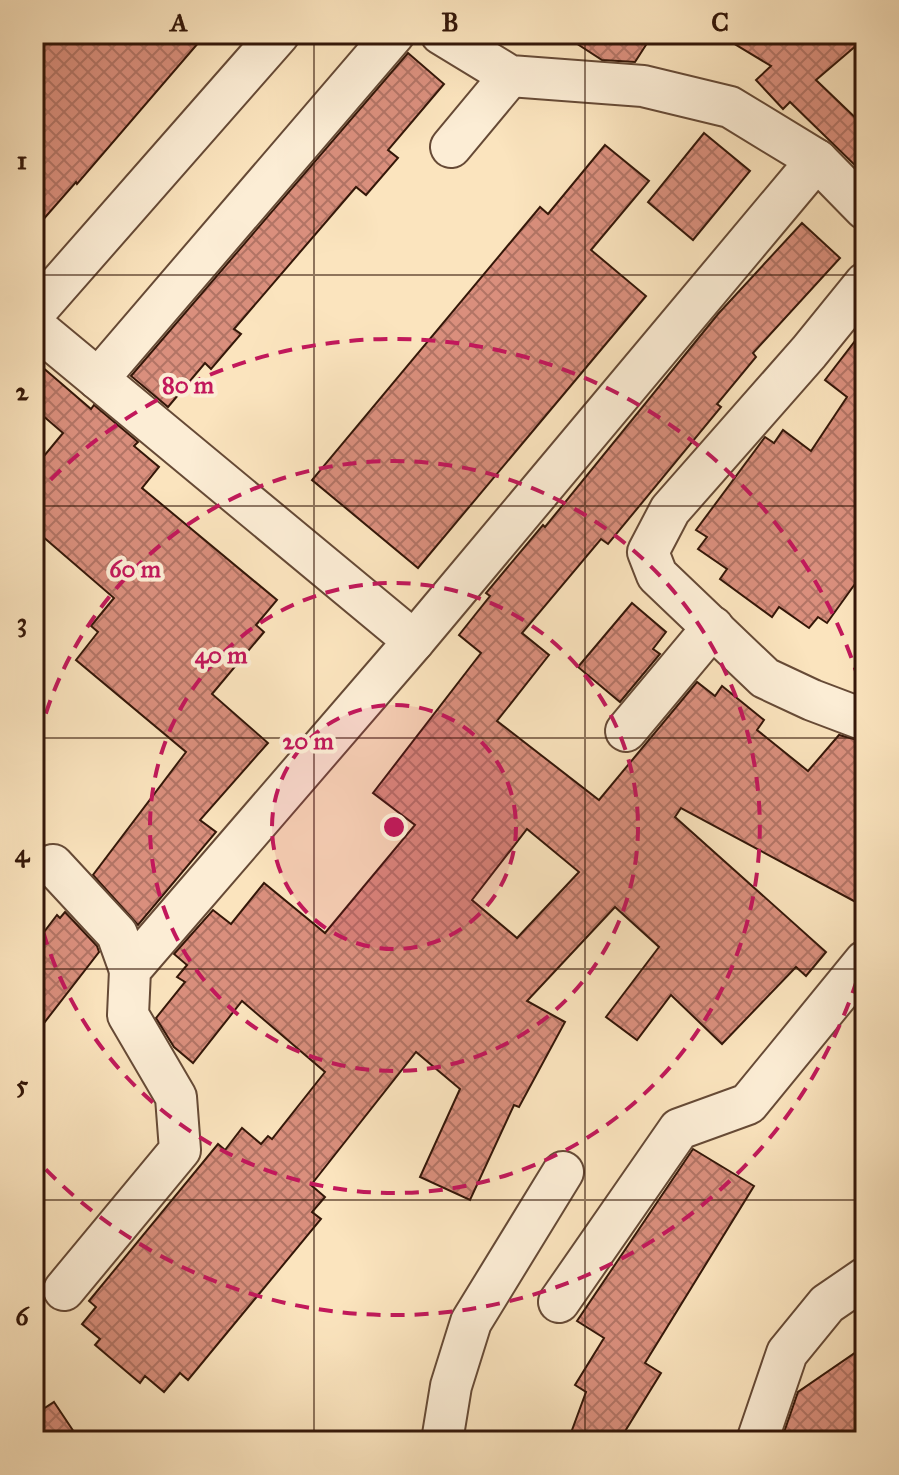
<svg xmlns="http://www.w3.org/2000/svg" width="899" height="1475" font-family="'IM FELL Great Primer',serif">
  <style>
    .building { fill: url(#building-cross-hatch); stroke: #341709; stroke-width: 2; fill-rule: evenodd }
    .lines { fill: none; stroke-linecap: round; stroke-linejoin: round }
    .minor-casing { stroke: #664a36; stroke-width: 44 }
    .minor { stroke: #fcedd5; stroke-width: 40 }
    .grid { fill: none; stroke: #341709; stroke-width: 2; stroke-opacity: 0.55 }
    .ring { fill: none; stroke: #c2185b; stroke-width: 4; stroke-dasharray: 14 10 }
    .centre { fill: #c2185b; stroke: #fcedd5; stroke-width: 4 }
    .ring-label { font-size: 24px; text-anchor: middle; font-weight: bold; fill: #c2185b; stroke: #fcedd5; stroke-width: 8; stroke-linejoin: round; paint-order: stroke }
    .neatline { fill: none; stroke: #341709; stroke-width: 3 }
    .grid-label { font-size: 26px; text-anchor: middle; font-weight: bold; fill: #341709 }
  </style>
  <defs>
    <pattern id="building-cross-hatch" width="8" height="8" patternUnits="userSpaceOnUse" patternTransform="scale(2)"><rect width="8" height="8" fill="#da8f7d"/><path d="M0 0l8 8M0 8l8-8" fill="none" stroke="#b27465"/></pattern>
  </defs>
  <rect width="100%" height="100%" fill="#fbe4be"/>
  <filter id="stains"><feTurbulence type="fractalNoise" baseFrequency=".0025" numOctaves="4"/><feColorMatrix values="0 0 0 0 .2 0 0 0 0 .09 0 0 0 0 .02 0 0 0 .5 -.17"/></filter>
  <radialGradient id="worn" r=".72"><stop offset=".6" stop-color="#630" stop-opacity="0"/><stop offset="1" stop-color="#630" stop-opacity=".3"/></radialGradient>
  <!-- building -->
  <g class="building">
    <path d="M34,34h172l-129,150 -1,-2 -42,48z"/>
    <path d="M562,34h91l-18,28 -33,-2z"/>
    <path d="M718,34h147v4l-49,42 49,47v48l-75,-73 -7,7 -27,-29 15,-14z"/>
    <path d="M408,53l36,31 -56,66 10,8 -32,37 -10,-8 -122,142 7,5 -30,35 -6,-6 -37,44 -37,-31z"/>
    <path d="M704,133l46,38 -57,69 -45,-38z"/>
    <path d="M605,145l44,36 -58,69 55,46 -228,272 -106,-88 228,-273 8,7z"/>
    <path d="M802,223l38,35 -87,95 3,4 -39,47 4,3 -113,137 -7,-5 -79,94 27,22 -52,66 102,79 98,-118 18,14 7,-10 42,34 -7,10 51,41 31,-36 26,7v165l-184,-99 -6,9 151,135 -20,24 -10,-9 -74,77 -51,-49 -34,45 -31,-23 53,-70 -44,-40 -88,94 38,21 -46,85 -5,-2 -44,95 -50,-23 40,-88 -44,-37 -105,133 14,12 -13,15 9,7 -133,161 -8,-7 -16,19 -19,-16 -5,7 -45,-38 5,-6 -18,-15 14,-17 -7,-6 129,-157 7,6 17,-22 19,16 7,-8 4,3 53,-67 -83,-71 -49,62 -19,-16 -18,-29 29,-36 -8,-5 10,-12 -13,-11 39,-44 18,14 33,-41 61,50 90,-108 -42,-32 108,-140 -22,-18 31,-39 -4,-3 57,-68 2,2 173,-213zM527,829l52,43 -62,66 -45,-38z"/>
    <path d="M865,328v242l-38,53 -9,-6 -9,11 -30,-21 -7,10 -52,-38 7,-10 -29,-20 9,-12 -11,-7 69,-93 9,6 9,-13 28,21 36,-54 -22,-17z"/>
    <path d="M34,360l57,49 3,-4 44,37 -4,4 25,21 -17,21 135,112 -21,25 8,7 -52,62 56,49 -68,77 16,12 -78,93 -45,-50 93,-123 -110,-92 22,-28 -7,-6 23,-28 -80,-69v-61l29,-35 -29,-25z"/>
    <path d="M632,603l34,29 -13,17 7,5 -40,48 -42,-35z"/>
    <path d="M65,912l32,34 2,6 -65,84v-91l23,-30 3,3z"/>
    <path d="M693,1149l61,37 -109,177 16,10 -42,68h-51l18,-49 -11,-7 29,-47 -27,-17z"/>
    <path d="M865,1346v95h-84l17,-49z"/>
    <path d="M54,1402l26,39h-46v-26z"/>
  </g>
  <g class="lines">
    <defs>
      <g id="minor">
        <path d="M441,34l69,42 133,10 87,21 87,53 48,49"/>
        <path d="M451,147l59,-71"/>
        <path d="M865,283l-56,69 -139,158 -22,42 9,23 108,103 47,22 53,20"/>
        <path d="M34,313l245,-279"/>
        <path d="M34,326l380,315"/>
        <path d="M98,379l296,-345"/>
        <path d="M626,731l87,-104"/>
        <path d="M53,865l64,69 13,36"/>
        <path d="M64,1290l116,-140 -4,-53 -48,-82 2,-45 284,-329 403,-481"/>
        <path d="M559,1302l120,-173 69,-25 117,-143"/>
        <path d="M442,1441l9,-55 20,-64 92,-150"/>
        <path d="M757,1441l30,-88 40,-49 38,-26"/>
      </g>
    </defs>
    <!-- minor casing -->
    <use href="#minor" class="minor-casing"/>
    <!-- minor -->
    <use href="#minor" class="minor"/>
  </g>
  <!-- grid -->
  <path class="grid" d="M314,34v1407M585,34v1407M34,275h831M34,506h831M34,738h831M34,969h831M34,1200h831"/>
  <!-- distance rings -->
  <circle cx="394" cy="827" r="122" fill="#c2185b" fill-opacity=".12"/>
  <g class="ring">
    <circle cx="394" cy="827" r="122"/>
    <circle cx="394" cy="827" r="244"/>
    <path d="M34 760A366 366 0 1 1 34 894"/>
    <path d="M864 957A488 488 0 0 1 34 1157M34 497A488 488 0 0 1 864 697"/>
  </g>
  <circle cx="394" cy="827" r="12" class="centre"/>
  <g class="ring-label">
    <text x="188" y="393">80 m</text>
    <text x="135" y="577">60 m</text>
    <text x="221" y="663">40 m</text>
    <text x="308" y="749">20 m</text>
  </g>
  <!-- margin -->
  <rect width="899" height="1475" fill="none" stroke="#fbe4be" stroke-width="88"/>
  <rect x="44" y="44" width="811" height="1387" class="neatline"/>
  <g class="grid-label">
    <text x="179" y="31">A</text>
    <text x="450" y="31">B</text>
    <text x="720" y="31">C</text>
    <text x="22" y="169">1</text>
    <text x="22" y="400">2</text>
    <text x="22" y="631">3</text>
    <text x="22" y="862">4</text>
    <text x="22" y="1093">5</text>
    <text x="22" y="1325">6</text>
  </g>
  <rect width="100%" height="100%" filter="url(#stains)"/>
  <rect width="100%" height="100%" fill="url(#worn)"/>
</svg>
